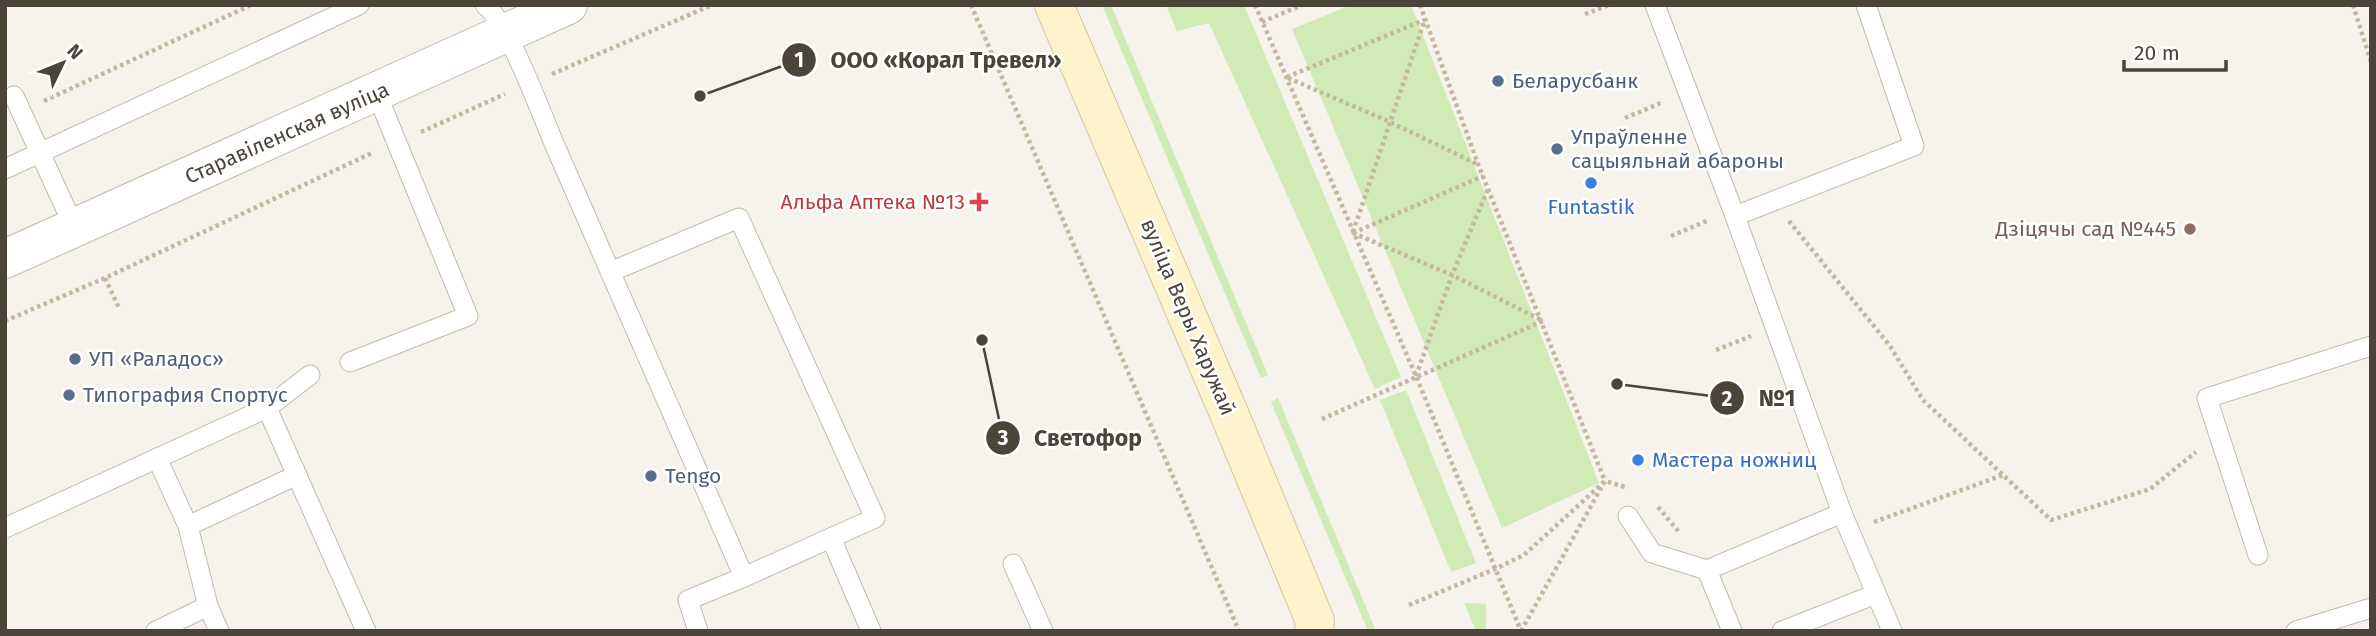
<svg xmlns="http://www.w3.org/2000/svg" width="2376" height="636" font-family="'Fira Sans',sans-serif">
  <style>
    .grass { fill: #d2eab5 }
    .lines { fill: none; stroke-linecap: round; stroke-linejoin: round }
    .service-casing { stroke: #c2bbae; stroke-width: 21 }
    .minor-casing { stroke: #c2bbae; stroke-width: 40 }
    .secondary-casing { stroke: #d6c79b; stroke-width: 40 }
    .path { stroke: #c4b79f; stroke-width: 4.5; stroke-dasharray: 3.5 3.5; stroke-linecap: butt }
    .service { stroke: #fff; stroke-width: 19 }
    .minor { stroke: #fff; stroke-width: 38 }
    .secondary { stroke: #fff3cd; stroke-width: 38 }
    .service-dot { fill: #5c6f8a; stroke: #fff; stroke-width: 2.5 }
    .shop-dot { fill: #3f7fe0; stroke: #fff; stroke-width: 2.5 }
    .health-dot { fill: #e0444e; stroke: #fff; stroke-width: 2.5 }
    .education-dot { fill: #8d6e63; stroke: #fff; stroke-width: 2.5 }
    .labels { text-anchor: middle; stroke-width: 5; stroke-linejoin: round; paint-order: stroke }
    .service-label { font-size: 21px; fill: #4e5e75; stroke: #fff; text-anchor: start }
    .street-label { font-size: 21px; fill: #4b4439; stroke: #fff }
    .health-label { font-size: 21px; fill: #be3a42; stroke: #fff; text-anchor: end }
    .shop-label { font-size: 21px; fill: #366cbe; stroke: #fff }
    .education-label { font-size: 21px; fill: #785e54; stroke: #fff; text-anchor: end }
    .leader { fill: none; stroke: #4b4439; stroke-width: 2.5 }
    .callout-dot { fill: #4b4439; stroke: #fff; stroke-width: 2.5 }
    .mark-label { font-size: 21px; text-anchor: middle; font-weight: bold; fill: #fff }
    .callout-label { font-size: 23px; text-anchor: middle; font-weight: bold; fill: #4b4439; stroke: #fff; stroke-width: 5; stroke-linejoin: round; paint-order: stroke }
  </style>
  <rect width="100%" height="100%" fill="#f6f3ec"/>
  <!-- grass -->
  <g class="grass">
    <path d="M1102,5h9l157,370 -7,3z"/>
    <path d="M1166,5h78l157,372 -26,12 -166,-366 -32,8z"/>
    <path d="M1351,5h60l188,478 -97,45 -210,-499z"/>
    <path d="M1406,390l70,173 -25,9 -71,-172z"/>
    <path d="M1278,398l98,233h-8l-97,-229z"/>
    <path d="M1464,603l22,1v27h-10z"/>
  </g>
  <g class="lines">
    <defs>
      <g id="service">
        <path d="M485,5c23,17 58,113 71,143 63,143 126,286 188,429l131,-59 -136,-300 -129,54"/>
        <path d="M1655,5l80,211 107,297 -135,57"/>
        <path d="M14,96l61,133"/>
        <path d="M5,169l354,-164"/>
        <path d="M1735,216l179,-70 -48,-141"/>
        <path d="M350,362l118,-46 -92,-224"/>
        <path d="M310,375l-43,33 99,223"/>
        <path d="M157,458l31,68 20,80"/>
        <path d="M1842,513l50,118"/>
        <path d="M1628,516l24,37 55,17 25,61"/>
        <path d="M188,526l109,-51"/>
        <path d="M5,528l262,-120"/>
        <path d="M831,538l40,93"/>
        <path d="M2258,555l-51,-157 164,-52"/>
        <path d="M1013,564l30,67"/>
        <path d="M156,631l52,-25 11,25"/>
        <path d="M698,631l-10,-31 56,-23"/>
        <path d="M1782,631l94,-37"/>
        <path d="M2296,631l75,-23"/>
      </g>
      <path id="minor" d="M5,259l563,-254"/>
      <path id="secondary" d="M1054,5l174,406 87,210 -1,10"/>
    </defs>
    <!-- service casing -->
    <use href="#service" class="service-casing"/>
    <!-- minor casing -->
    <use href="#minor" class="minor-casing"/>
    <!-- secondary casing -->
    <use href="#secondary" class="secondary-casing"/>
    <!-- path -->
    <g class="path">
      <path d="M971,5l268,626"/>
      <path d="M1255,5l161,371 105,255"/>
      <path d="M1420,5l58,159 127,317 -84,150"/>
      <path d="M2353,5l18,57"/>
      <path d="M1585,14l24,-9"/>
      <path d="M1262,22l40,-17"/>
      <path d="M552,74l160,-69"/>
      <path d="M1287,77l137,-57"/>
      <path d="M1288,78l102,44 87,42"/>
      <path d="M44,101l207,-96"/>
      <path d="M1625,118l38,-16"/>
      <path d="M421,132l84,-38"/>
      <path d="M1789,221l101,125 33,54 128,120 99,-31 46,-37"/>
      <path d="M1353,232l71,-210"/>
      <path d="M1353,233l130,-57"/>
      <path d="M1671,236l38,-16"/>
      <path d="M105,278l14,30"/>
      <path d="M5,321l100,-43 269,-126"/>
      <path d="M1716,350l35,-14"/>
      <path d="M1416,376l36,-101 36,-86"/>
      <path d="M1322,419l221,-98 -91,-46 -99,-42"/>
      <path d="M1762,466l31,-13"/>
      <path d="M1658,507l21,25"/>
      <path d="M1874,522l129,-47"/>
      <path d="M1409,605l86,-36 29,-14 81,-74 23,7"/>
    </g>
    <!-- service -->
    <use href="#service" class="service"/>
    <!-- minor -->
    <use href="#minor" class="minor"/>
    <!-- secondary -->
    <use href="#secondary" class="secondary"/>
  </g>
  <!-- markers -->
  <g class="service-dot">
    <circle cx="1498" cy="81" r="7"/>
    <circle cx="1557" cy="149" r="7"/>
    <circle cx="75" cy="359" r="7"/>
    <circle cx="69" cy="395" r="7"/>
    <circle cx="651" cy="476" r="7"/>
  </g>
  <g class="shop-dot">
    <circle cx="1591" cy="183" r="7"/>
    <circle cx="1638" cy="460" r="7"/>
  </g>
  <path class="health-dot" d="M975.5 191.5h7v7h7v7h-7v7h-7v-7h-7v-7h7z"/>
  <circle class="education-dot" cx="2190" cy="229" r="7"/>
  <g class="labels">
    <!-- service labels -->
    <g class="service-label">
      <text x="1512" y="88">Беларусбанк</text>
      <text x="1571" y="144">Упраўленне<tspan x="1571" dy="24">сацыяльнай абароны</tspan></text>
      <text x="89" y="366">УП «Раладос»</text>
      <text x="83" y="402">Типография Спортус</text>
      <text x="665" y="483">Tengo</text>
    </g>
    <!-- street labels -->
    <g class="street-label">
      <text transform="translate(287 133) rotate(-24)" y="7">Старавіленская вуліца</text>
      <text transform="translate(1188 317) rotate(67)" y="7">вуліца Веры Харужай</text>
    </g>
    <!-- health labels -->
    <g class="health-label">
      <text x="965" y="209">Альфа Аптека №13</text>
    </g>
    <!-- shop labels -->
    <g class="shop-label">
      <text x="1591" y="214">Funtastik</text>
      <text x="1652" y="467" text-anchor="start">Мастера ножниц</text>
    </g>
    <!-- education labels -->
    <g class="education-label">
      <text x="2176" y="236">Дзіцячы сад №445</text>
    </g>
  </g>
  <!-- callouts -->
  <path class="leader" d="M700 96L799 60M1617 384L1727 398M982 340L1003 438"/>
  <g class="callout-dot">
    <circle cx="700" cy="96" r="7"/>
    <circle cx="1617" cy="384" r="7"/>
    <circle cx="982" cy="340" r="7"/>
    <circle cx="799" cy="60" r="18"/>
    <circle cx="1727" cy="398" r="18"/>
    <circle cx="1003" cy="438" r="18"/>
  </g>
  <g class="mark-label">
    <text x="799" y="67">1</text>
    <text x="1727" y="406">2</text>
    <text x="1003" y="445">3</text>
  </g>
  <g class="callout-label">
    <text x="946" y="68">ООО «Корал Тревел»</text>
    <text x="1777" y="406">№1</text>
    <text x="1088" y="446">Светофор</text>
  </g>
  <!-- border -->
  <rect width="2376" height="636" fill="none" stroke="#4b4439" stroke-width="14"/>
  <!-- north arrow -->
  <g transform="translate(63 63) rotate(47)" stroke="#ffffff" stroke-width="5" paint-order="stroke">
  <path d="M0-5L12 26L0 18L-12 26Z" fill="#4b4439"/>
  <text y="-10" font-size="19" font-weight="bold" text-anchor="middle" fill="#4b4439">N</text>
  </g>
  <!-- scale -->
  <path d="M2124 60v10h102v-10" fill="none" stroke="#4b4439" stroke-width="3.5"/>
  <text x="2134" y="60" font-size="21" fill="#4b4439" stroke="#ffffff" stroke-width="5" paint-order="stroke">20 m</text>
</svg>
